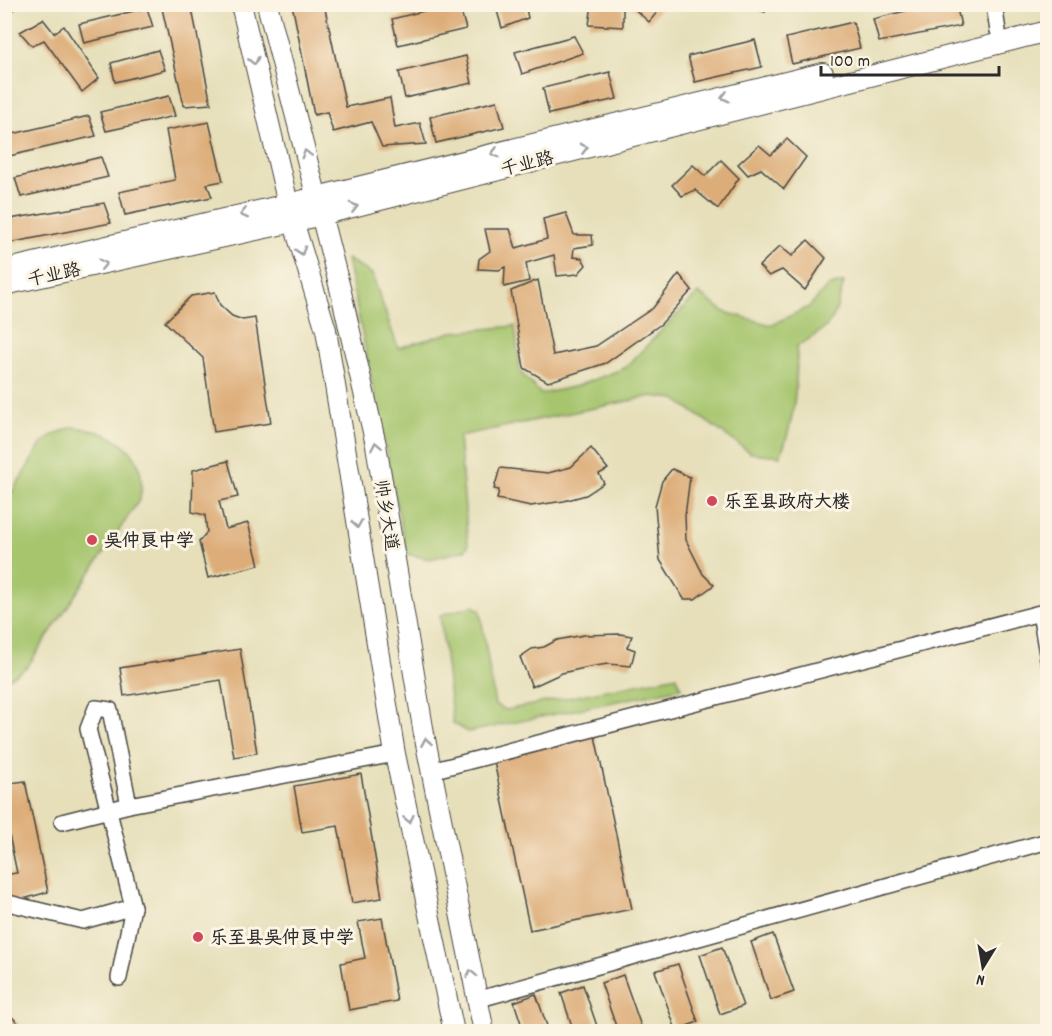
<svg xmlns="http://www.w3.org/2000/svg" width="1052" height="1036" font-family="Dekko,'LXGW WenKai TC',sans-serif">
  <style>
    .green { fill: #a6c56d; stroke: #68784c; stroke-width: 1.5 }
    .building { fill: #ddad79 }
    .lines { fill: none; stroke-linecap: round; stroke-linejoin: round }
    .minor-casing { stroke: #474640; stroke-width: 18 }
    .major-casing { stroke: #474640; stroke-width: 22 }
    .minor { stroke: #fff; stroke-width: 15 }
    .major { stroke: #fff; stroke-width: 20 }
    .oneway { stroke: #a0a0a0 }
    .poi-dot { fill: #d1495b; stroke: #fcf5e5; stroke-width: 2 }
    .labels { text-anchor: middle; stroke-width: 6; stroke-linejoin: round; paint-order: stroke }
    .street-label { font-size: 18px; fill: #2b2b2b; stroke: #fcf5e5 }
    .poi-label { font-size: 18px; font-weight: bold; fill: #2b2b2b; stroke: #fcf5e5; text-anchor: start }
  </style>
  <rect width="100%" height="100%" fill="#fcf5e5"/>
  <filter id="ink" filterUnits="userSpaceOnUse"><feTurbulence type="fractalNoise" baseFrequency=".0167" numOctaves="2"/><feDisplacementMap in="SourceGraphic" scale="12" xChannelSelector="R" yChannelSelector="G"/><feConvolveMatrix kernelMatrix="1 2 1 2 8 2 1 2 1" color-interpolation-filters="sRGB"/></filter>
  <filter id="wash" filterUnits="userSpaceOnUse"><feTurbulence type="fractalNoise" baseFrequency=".008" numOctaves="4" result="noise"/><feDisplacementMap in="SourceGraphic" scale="24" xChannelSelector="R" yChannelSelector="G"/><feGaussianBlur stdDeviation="1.35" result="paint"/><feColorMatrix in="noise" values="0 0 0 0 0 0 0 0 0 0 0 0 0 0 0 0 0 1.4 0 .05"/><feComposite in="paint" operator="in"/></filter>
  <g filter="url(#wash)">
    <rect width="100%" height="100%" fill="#e6dfba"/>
    <!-- green -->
    <g class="green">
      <path d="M347,259l25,15 26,74 54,-16 63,-6 5,46 21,22 36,-8 48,-18 73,-75 27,19 46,13 38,-18 18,-20 17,-5c-11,40 -9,43 -47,64 0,38 -2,75 -17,110l-29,-3 -76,-54 -23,-3 -193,40 9,110 -3,4 -35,9 -23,-5z"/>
      <path d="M72,427c42,4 77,23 68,72l-113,168 -22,14v-177l37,-61 9,-7z"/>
      <path d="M473,606l7,4 15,95 11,5 171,-34 4,12 -213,44 -15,-9 -13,-108z"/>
    </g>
    <g id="blocks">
      <!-- building -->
      <g class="building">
        <path d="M4,4h16l-16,13z"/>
        <path d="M161,4h30l20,100 -27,2z"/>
        <path d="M292,4h32l22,103 44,-9 5,30 25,-5 6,21 -44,3 -11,-25 -38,10 -6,-20 -13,3z"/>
        <path d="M451,4h8l7,25 -68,16 -6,-26z"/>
        <path d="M495,4h30l3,14 -26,10z"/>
        <path d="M592,4h31v23l-34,-2z"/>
        <path d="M633,4h31l-15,18 -18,-16z"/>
        <path d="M743,4h25l-3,8z"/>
        <path d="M933,4h23l5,22 -82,16 -6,-23z"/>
        <path d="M147,8l6,19 -69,16 -5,-19z"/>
        <path d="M43,19l11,14 10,-7 35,52 -17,14 -38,-52 -12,6 -12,-14z"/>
        <path d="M853,22l7,26 -68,16 -6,-26z"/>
        <path d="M574,36l9,17 -61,21 -7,-22z"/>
        <path d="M755,40l7,27 -67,15 -7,-26z"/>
        <path d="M158,50l7,20 -50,12 -4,-19z"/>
        <path d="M466,56l6,27 -67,15 -6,-26z"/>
        <path d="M610,72l7,27 -68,15 -6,-26z"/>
        <path d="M169,96l6,20 -69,15 -6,-19z"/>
        <path d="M497,101l7,26 -68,16 -6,-26z"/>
        <path d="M89,116l7,20 -87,20 -5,-20z"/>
        <path d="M209,122l14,59 -16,3 5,13 -87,18 -6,-23 56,-12 -9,-50z"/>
        <path d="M787,139l19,18 -22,32 -23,-20 -13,6 -10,-11 21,-19 12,10z"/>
        <path d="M101,157l7,20 -87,20 -6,-19z"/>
        <path d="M721,160l18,18 -21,31 -23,-19 -13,6 -10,-11 21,-20 12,11z"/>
        <path d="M104,203l7,20 -107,21v-24z"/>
        <path d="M566,213l8,22h18l1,10 -19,3 -1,9 9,1 4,7 -8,9 -21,2 -3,-21 -28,8 3,18 -25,6 1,-20 -6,3 -21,-1 1,-10 11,-8 -5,-22h25l6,19 31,-9 -4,-20z"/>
        <path d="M808,240l18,18 -21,32 -23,-20 -13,6 -10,-10 21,-20 12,10z"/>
        <path d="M679,274l13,16 -31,34 -55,39 -58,19 -24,-14 -13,-77 27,-11 15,75 43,-9 57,-38z"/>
        <path d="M215,292l5,13 12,11 11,4 12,-2 16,105 -57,9 -11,-74 -38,-36 26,-26z"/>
        <path d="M591,448l17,21 -9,5 5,9 -18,12 -22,6 -33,5 -34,-7 2,-9 -5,-1 6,-21 48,5 23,-6z"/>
        <path d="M228,461l10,36 -19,4 7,28 22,-6 11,42 -51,13 -9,-36 8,-10 -2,-17 -13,-3 1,-42z"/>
        <path d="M672,469l18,8 -5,39 1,24 17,34 11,11 -19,14h-11l-24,-39 -5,-54 7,-25z"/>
        <path d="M620,634l12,2 -5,11 8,3 -4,16 -23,-2 -19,3 -27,6 -30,14 -12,-30 12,-8 12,-2 13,-7 27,-5z"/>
        <path d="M240,649l17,104 -23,4 -13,-77 -97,16 -4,-28z"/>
        <path d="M595,736l37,173 -102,21 -37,-173z"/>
        <path d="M361,774l21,124 -30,5 -14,-77 -36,6 -8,-46z"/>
        <path d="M25,781l23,111 -39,11 -5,-13v-15l13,-2 -13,-62v-27z"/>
        <path d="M382,918l15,83 -48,9 -8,-47 24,-5 -7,-36z"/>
        <path d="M773,934l21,58 -23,8 -20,-58z"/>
        <path d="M722,947l21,59 -23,8 -20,-59z"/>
        <path d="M678,964l20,58 -22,8 -21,-59z"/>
        <path d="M623,975l20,57h-25l-17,-49z"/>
        <path d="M583,985l16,47h-25l-13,-39z"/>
        <path d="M536,994l13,38h-25l-10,-30z"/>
        <path d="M5,1010l22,22h-22z"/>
      </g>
    </g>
  </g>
  <g filter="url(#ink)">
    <use href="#blocks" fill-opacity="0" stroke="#474640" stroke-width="1.5"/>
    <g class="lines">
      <defs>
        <g id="minor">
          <path d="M994,4l4,27"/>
          <path d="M431,771l609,-158 8,47"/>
          <path d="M62,822l67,-17 266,-51"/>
          <path d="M4,902l79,19 50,-14"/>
          <path d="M119,978l14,-71 -45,-178 8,-21 14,2 19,95"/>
          <path d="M476,1000l572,-159"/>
        </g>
        <g id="major">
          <path d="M241,4l47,200 38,126 69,424 59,278"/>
          <path d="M267,4l73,284 36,157 48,289 60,298"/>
          <path d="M4,270l284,-66 535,-131"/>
          <path d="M4,285l289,-63 755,-191"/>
        </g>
      </defs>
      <!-- minor casing -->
      <use href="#minor" class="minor-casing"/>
      <!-- major casing -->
      <use href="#major" class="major-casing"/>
      <!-- minor -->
      <use href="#minor" class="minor"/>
      <!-- major -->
      <use href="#major" class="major"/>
    </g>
    <!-- one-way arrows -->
    <defs><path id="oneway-chevron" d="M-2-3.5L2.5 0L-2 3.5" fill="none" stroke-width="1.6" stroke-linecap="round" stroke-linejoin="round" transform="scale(1.5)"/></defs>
    <g class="oneway">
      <use href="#oneway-chevron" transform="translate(254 61) rotate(77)"/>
      <use href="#oneway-chevron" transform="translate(725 97) rotate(166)"/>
      <use href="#oneway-chevron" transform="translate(584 148) rotate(-14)"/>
      <use href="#oneway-chevron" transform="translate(495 153) rotate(166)"/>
      <use href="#oneway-chevron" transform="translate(306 154) rotate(-104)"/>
      <use href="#oneway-chevron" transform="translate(354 207) rotate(-14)"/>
      <use href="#oneway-chevron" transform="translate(244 214) rotate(167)"/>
      <use href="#oneway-chevron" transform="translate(301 251) rotate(73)"/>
      <use href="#oneway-chevron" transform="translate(103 264) rotate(-12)"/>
      <use href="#oneway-chevron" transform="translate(376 446) rotate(-101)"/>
      <use href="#oneway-chevron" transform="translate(357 524) rotate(81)"/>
      <use href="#oneway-chevron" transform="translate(426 742) rotate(-100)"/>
      <use href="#oneway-chevron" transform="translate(409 819) rotate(78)"/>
      <use href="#oneway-chevron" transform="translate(471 974) rotate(-101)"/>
    </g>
  </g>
  <!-- markers -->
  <g class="poi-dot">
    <circle cx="712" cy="501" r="6"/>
    <circle cx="92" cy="540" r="6"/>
    <circle cx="198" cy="937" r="6"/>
  </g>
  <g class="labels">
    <!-- street labels -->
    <g class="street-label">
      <text transform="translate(527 163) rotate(-14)" y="6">千业路</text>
      <text transform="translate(54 274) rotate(-12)" y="6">千业路</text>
      <text transform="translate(387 515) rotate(81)" y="6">帅乡大道</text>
    </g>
    <!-- poi labels -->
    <g class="poi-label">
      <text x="724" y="507">乐至县政府大楼</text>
      <text x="104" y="546">吴仲良中学</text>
      <text x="210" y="943">乐至县吴仲良中学</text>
    </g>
  </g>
  <!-- margin -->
  <rect width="1052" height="1036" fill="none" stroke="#fcf5e5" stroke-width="24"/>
  <!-- north arrow -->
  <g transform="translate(983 967) rotate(191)" stroke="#fcf5e5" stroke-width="4.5" paint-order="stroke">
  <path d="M0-4.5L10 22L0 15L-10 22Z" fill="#2b2b2b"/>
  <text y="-9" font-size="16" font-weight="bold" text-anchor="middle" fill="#2b2b2b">N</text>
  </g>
  <!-- scale -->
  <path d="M821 66v9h178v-9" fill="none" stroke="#2b2b2b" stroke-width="3"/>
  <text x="830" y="66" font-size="18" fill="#2b2b2b" stroke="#fcf5e5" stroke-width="4.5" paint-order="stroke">100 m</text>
</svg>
